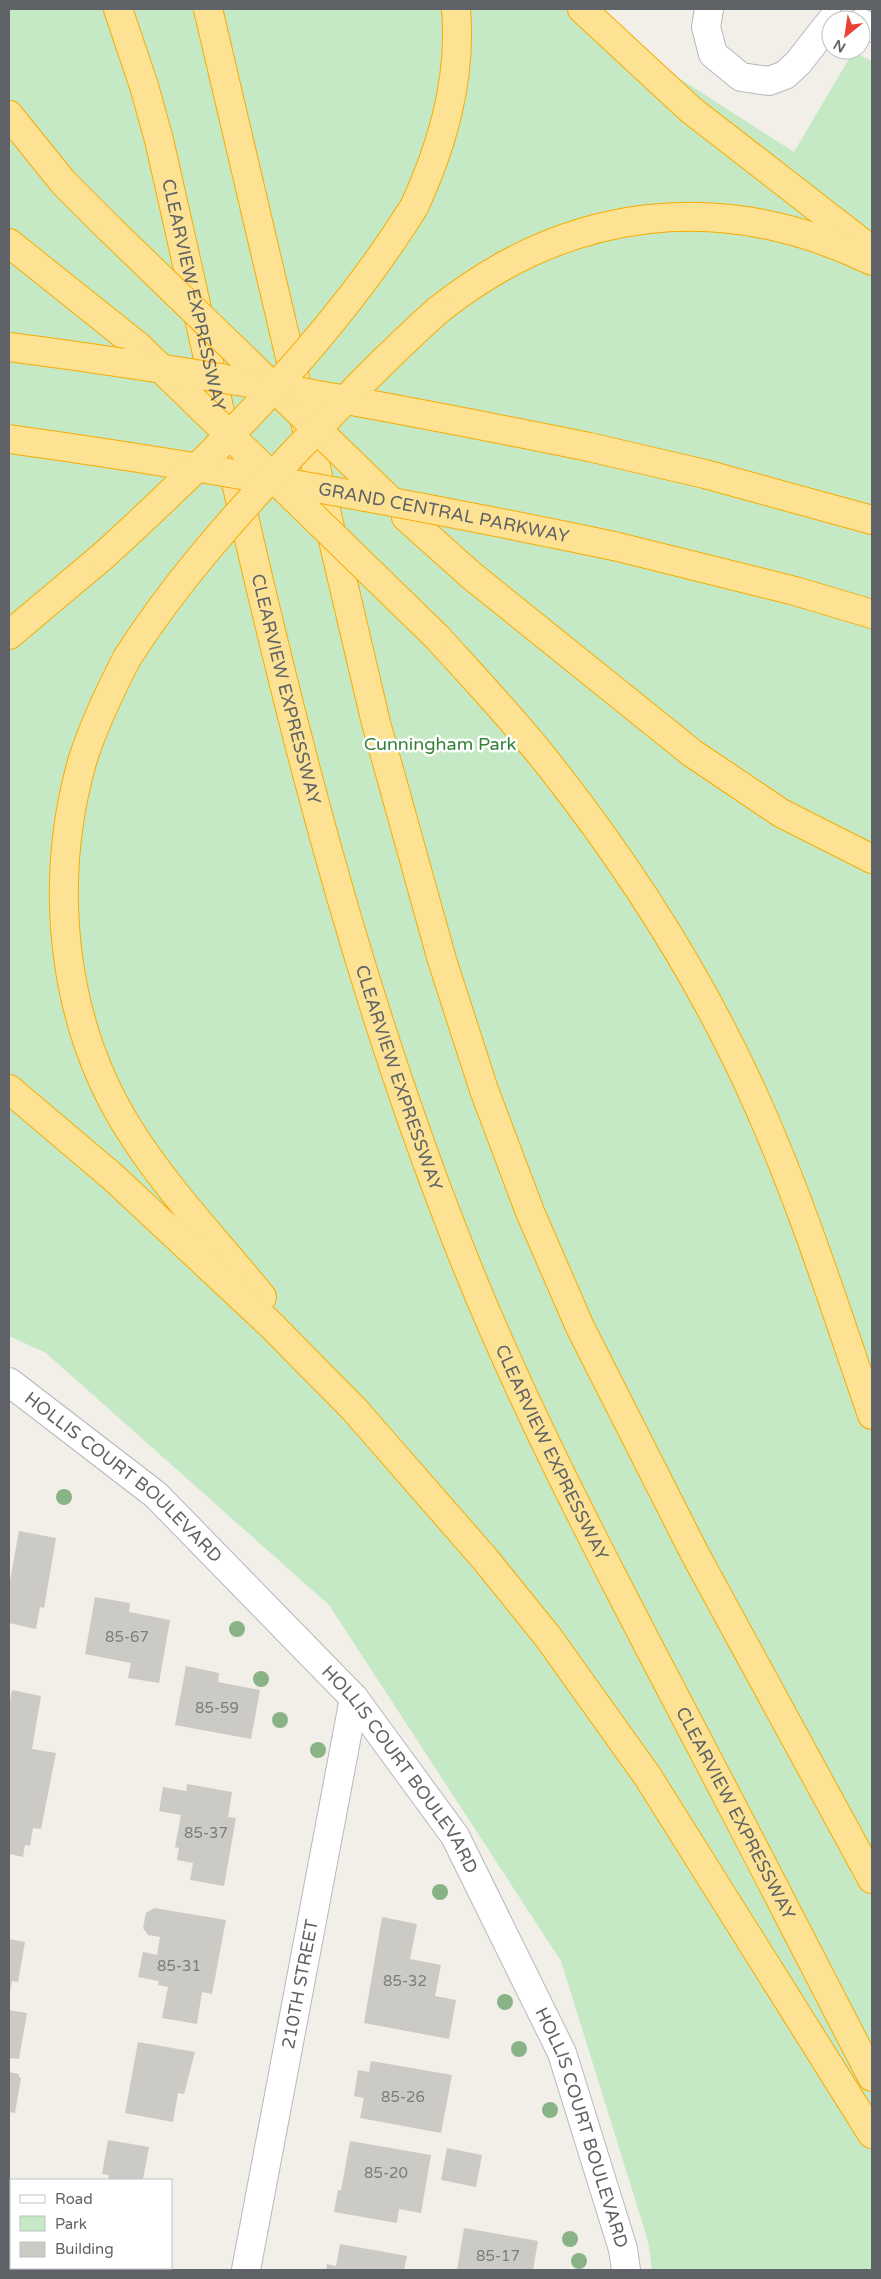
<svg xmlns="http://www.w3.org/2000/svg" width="881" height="2279" font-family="'Varela Round',sans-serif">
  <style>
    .green { fill: #c5e8c5 }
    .building { fill: #cccac5 }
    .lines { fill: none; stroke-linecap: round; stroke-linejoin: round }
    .minor-casing { stroke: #b5b8bc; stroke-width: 30 }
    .highway-casing { stroke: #f9ab00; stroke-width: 30 }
    .minor { stroke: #fff; stroke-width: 28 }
    .highway { stroke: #fde293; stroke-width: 28 }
    .highway-bridge-casing { stroke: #f9ab00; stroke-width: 30; stroke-linecap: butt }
    .highway-bridge { stroke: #fde293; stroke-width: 28 }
    .tree { fill: #89b387 }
    .labels { text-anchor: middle; stroke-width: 5; stroke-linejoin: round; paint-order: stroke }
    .number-label { font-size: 15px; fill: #7a7d7f }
    .street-label { font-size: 18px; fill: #5f6368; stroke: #fff }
    .park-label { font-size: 18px; fill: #348238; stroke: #fff }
  </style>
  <rect width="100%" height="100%" fill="#f1efe8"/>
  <!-- green -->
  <path class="green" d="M9,9h562l223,143 59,-100 19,9v2209h-220l-4,-29 -87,-280 -232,-356 -283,-252 -37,-17z"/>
  <!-- building -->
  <g class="building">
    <path d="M19,1531l37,7 -12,70 -4,-1 -4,22 -27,-6v-37z"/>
    <path d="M95,1597l35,6 -1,9 41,8 -11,63 -31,-5 3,-15 -46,-9z"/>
    <path d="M186,1666l33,7 -1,9 42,8 -9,49 -76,-14z"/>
    <path d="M12,1690l29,6 -9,53 24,4 -15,76 -8,-1 -3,18 -5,-1 -2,12 -14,-3v-147z"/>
    <path d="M187,1784l45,8 -4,25 8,1 -12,68 -34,-6 3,-17 -16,-3 2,-12 -4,-1 6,-32 -22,-4 4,-24 23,4z"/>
    <path d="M154,1908l72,12 -14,74 -10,-2 -5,32 -35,-6 6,-31 -10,-2 1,-4 -21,-4 5,-25 14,3 3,-18 -12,-2 -5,-7 3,-15z"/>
    <path d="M382,1917l35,7 -7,35 31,6 -6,31 21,4 -7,39 -85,-16z"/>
    <path d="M9,1939l16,3 -7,40 -6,-1 -2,11z"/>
    <path d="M9,2010l18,3 -8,46 -10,-1z"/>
    <path d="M138,2042l57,10 -11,42 -6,-1 -5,29 -48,-9z"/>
    <path d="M371,2061l81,14 -11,58 -81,-15 4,-20 -10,-2 4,-26 11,2z"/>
    <path d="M9,2072l10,2v3l2,1 -6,35 -6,-1z"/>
    <path d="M108,2140l41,7 -6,32 4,1h-39l1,-5 -7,-1z"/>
    <path d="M350,2141l81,14 -10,58 -22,-4 -2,14 -63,-11 4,-22h3z"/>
    <path d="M447,2148l35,7 -6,32 -35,-7z"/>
    <path d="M464,2228l74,13 -5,29h-76z"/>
    <path d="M340,2244l67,12 -3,14h-78l1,-6 9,2z"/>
    <path d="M90,2268h66v2h-57z"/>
  </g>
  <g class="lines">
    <defs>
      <g id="minor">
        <path d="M709,9l-3,18 7,27 28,23 28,4 16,-6 13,-12 33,-42"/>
        <path d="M861,23l11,5"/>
        <path id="s1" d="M9,1382l147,113 198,203 101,138 107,217 61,196 3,21"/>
        <path id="s2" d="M246,2270l108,-572"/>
      </g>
      <g id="highway">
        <path id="s3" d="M118,9l26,77 15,54c84,368 157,743 296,1096 64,165 148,323 230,480 63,120 125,240 187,361"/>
        <path d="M208,9l168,714 66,237 42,130 46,122 50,115 116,229 176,323"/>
        <path d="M582,9l109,101 178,138"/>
        <path d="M9,115l54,67 47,47"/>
        <path d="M414,207c29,-62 48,-129 42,-198"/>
        <path d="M9,243l129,103"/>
        <path d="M437,311c131,-105 284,-123 435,-50"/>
        <path d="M589,447l116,27 167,46"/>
        <path d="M406,517l66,59 220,177 89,60 91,46"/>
        <path d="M614,546l181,45 77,23"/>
        <path d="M9,635l94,-79"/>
        <path d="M437,637c38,42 78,84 113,129 82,104 155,219 208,339 45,101 78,206 114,310"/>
        <path d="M127,658c-17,33 -34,68 -45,104 -35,125 -20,266 52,375 37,57 85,107 128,160"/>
        <path d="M9,1089l105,89 156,146 84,85 131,150 63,78 100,140 224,357"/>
      </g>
    </defs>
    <!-- minor casing -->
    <use href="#minor" class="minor-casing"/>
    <!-- highway casing -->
    <use href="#highway" class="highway-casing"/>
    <!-- minor -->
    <use href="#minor" class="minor"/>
    <!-- highway -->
    <use href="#highway" class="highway"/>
    <defs>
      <g id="highway-bridge">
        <path d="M110,229l281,272"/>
        <path d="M138,346l299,291"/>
        <path d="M9,347c195,25 388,61 580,100"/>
        <path id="s4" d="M9,439c203,28 404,65 605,107"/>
        <path d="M103,556c115,-105 228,-216 311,-349"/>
        <path d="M127,658c47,-74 105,-139 165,-203 47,-49 94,-98 145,-144"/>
      </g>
    </defs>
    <!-- highway-bridge casing -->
    <use href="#highway-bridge" class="highway-bridge-casing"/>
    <!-- highway-bridge -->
    <use href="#highway-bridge" class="highway-bridge"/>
  </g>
  <!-- trees -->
  <g class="tree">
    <circle cx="64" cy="1497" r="8"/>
    <circle cx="237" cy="1629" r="8"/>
    <circle cx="261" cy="1679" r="8"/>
    <circle cx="280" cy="1720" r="8"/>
    <circle cx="318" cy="1750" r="8"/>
    <circle cx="440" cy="1892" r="8"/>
    <circle cx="505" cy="2002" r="8"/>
    <circle cx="519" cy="2049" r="8"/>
    <circle cx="550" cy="2110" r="8"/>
    <circle cx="570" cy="2239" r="8"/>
    <circle cx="579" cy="2261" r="8"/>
  </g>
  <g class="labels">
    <!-- number labels -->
    <g class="number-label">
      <text x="127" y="1642">85-67</text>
      <text x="217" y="1713">85-59</text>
      <text x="206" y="1838">85-37</text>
      <text x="179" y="1971">85-31</text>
      <text x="405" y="1986">85-32</text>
      <text x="403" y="2102">85-26</text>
      <text x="386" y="2178">85-20</text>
      <text x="498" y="2261">85-17</text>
    </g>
    <!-- street labels -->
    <g class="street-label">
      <text dy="6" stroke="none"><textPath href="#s3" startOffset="296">CLEARVIEW EXPRESSWAY</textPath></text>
      <text dy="6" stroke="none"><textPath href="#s4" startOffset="441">GRAND CENTRAL PARKWAY</textPath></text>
      <text dy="6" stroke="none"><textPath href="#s3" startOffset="701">CLEARVIEW EXPRESSWAY</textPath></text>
      <text dy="6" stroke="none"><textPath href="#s3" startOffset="1106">CLEARVIEW EXPRESSWAY</textPath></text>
      <text dy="6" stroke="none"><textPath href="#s3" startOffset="1511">CLEARVIEW EXPRESSWAY</textPath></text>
      <text dy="6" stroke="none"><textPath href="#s1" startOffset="149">HOLLIS COURT BOULEVARD</textPath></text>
      <text dy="6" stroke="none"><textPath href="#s1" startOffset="554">HOLLIS COURT BOULEVARD</textPath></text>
      <text dy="6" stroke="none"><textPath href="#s3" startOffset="1916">CLEARVIEW EXPRESSWAY</textPath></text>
      <text dy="6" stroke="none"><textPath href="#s2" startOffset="291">210TH STREET</textPath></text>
      <text dy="6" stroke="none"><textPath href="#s1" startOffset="959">HOLLIS COURT BOULEVARD</textPath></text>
    </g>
    <!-- park labels -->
    <g class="park-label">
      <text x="440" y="750">Cunningham Park</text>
    </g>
  </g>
  <!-- border -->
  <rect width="881" height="2279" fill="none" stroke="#5f6368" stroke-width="20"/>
  <!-- legend -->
  <rect x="10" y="2179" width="162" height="90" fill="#ffffff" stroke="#bfc1c3"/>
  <rect x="20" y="2195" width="25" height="8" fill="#ffffff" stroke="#bfc1c3"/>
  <text x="55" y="2204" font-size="15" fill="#5f6368">Road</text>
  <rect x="20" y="2216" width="25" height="15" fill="#c5e8c5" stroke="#bfc1c3"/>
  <text x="55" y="2229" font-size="15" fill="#5f6368">Park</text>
  <rect x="20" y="2242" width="25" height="15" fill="#cccac5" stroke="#bfc1c3"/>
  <text x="55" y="2254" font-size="15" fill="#5f6368">Building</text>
  <!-- north arrow -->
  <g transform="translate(846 35) rotate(210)"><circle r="24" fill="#ffffff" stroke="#bfc1c3"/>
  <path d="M0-4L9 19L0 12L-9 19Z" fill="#ea4335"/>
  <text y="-8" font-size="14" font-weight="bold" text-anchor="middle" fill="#5f6368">N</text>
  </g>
</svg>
